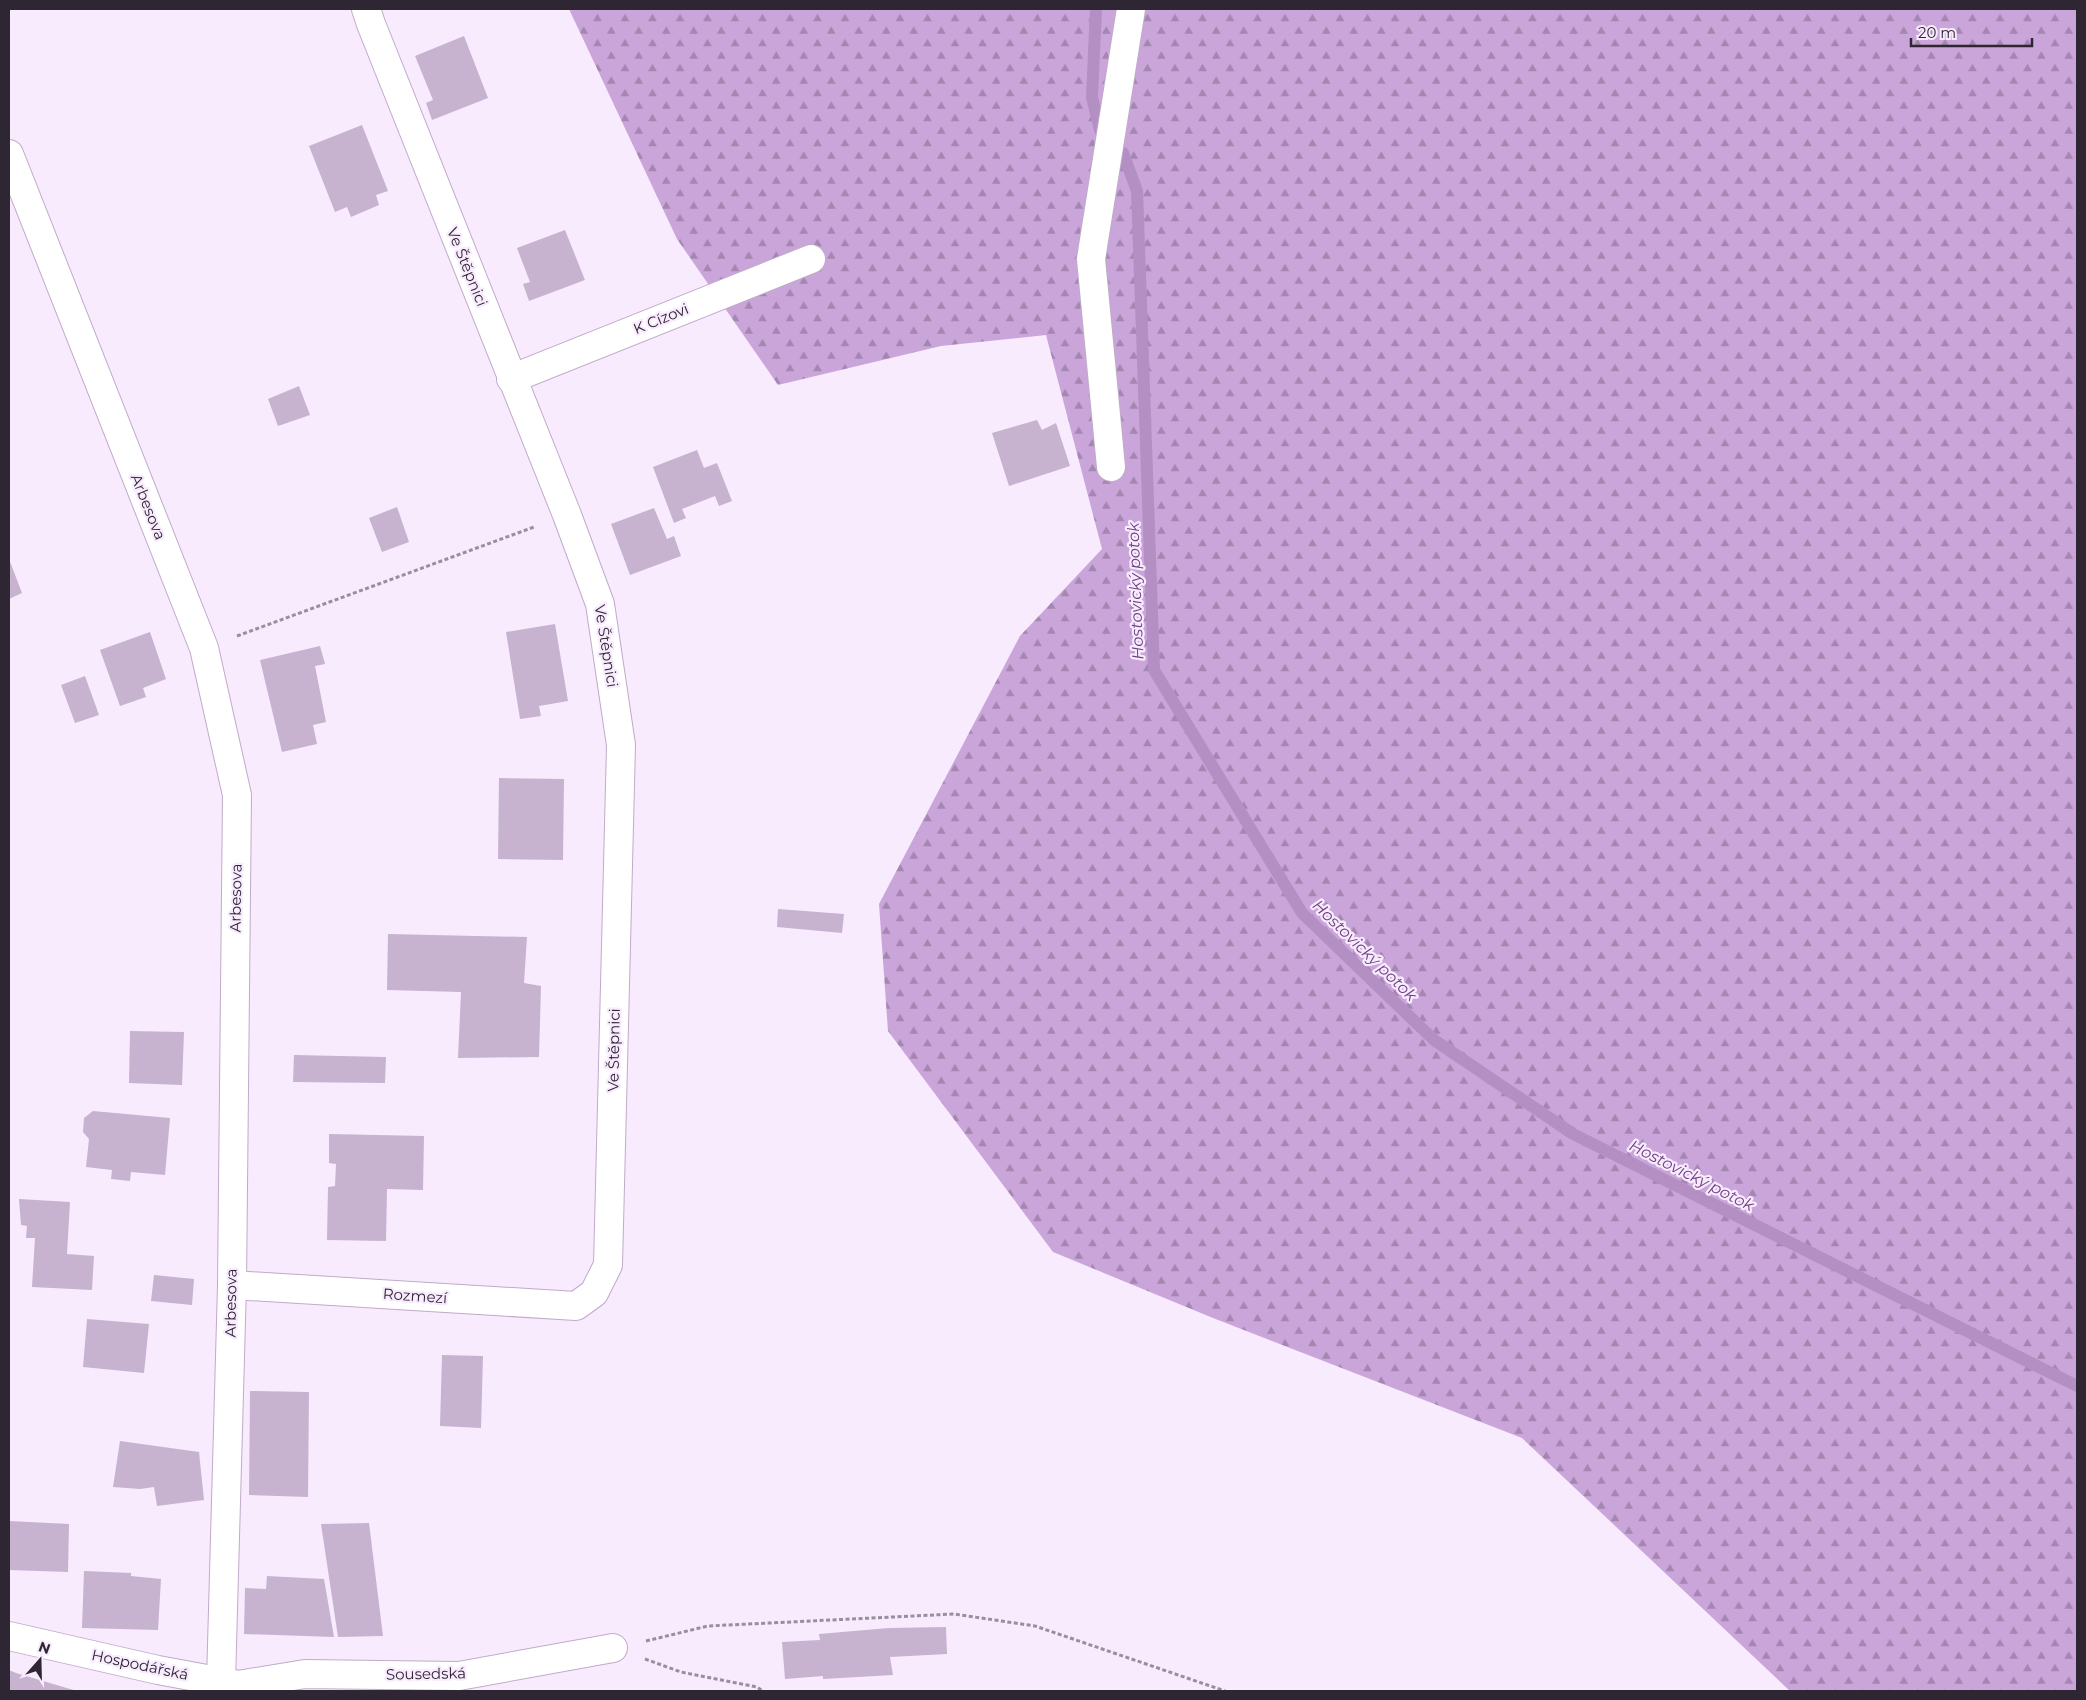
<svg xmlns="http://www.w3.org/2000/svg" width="2086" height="1700" font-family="Montserrat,sans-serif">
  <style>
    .forest { fill: url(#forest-firs) }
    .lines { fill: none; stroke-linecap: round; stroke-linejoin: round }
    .stream { stroke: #b48fc4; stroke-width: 12 }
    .building { fill: #c7b2d0 }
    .minor-casing { stroke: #c0abc9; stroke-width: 30 }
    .path { stroke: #998e9e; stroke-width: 3; stroke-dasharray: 4 2.5; stroke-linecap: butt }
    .minor { stroke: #fff; stroke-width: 28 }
    .labels { text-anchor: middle; stroke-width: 4.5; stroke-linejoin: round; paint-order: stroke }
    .street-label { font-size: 15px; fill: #2e2632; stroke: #f8ebfe }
    .water-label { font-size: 16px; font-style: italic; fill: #6f4082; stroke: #f8ebfe }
  </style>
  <defs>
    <pattern id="forest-firs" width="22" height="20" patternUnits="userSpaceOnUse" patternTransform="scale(1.25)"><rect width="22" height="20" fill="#caa5da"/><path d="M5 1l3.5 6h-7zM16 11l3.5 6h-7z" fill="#a486b1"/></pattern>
  </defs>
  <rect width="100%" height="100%" fill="#f8ebfe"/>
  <!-- forest -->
  <path class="forest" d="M569,9h1508v1682h-287l-268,-253 -309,-120 -160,-66 -165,-221 -9,-127 141,-268 82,-87 -56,-214 -105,11 -163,39 -101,-146z"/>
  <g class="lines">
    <!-- stream -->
    <g class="stream">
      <path d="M1096,9l-4,88 8,33"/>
      <path d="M1123,153l14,38 17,479 148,243 132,127 139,94 504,252"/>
    </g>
  </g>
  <!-- building -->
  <g class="building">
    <path d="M464,36l24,62 -56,22 -6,-17 7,-3 -18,-44z"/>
    <path d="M362,125l26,66 -12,4 3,10 -28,12 -4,-10 -12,5 -26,-66z"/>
    <path d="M565,230l20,50 -56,21 -6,-17 7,-2 -13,-34z"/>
    <path d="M299,386l11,29 -32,11 -10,-27z"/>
    <path d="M1037,420l5,10 14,-7 14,43 -61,20 -17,-53z"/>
    <path d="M697,450l7,18 13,-5 15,38 -13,5 -4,-10 -33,13 4,9 -12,5 -21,-56z"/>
    <path d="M397,507l12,35 -27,10 -13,-34z"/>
    <path d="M654,508l13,31 7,-3 7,20 -51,19 -19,-51z"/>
    <path d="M9,559l13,34 -13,6z"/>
    <path d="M555,624l13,77 -29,5 2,10 -21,3 -14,-87z"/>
    <path d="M150,632l16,47 -23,9 3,9 -26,9 -20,-56z"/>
    <path d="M320,646l5,18 -10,2 11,56 -13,3 4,19 -35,8 -22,-92z"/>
    <path d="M85,676l14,39 -24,8 -14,-38z"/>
    <path d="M499,778l65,1 -1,81 -65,-1z"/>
    <path d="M778,909l66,5 -2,19 -65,-6z"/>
    <path d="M388,934l139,3 -3,46 17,3 -2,71 -81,1 3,-66 -74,-2z"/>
    <path d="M130,1031l54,1 -2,53 -53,-2z"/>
    <path d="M294,1055l92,2 -1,26 -92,-1z"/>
    <path d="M93,1111l77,7 -5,57 -34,-3 -1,9 -19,-2 1,-9 -26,-3 3,-28 -6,-7 1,-14z"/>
    <path d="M329,1134l95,2 -1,54 -36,-1 -1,52 -59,-1 1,-53 7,-1 1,-22 -7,-1z"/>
    <path d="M19,1199l51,3 -3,52 27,2 -2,34 -60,-3 3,-49h-9l1,-12 -6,-1z"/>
    <path d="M154,1275l40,4 -2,26 -41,-4z"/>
    <path d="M87,1319l62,5 -5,49 -61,-6z"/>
    <path d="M442,1355l41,1 -2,72 -41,-2z"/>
    <path d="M250,1391l59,1 -1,105 -59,-2z"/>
    <path d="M120,1441l79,11 5,48 -47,6 -3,-19 -14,2 -27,-2z"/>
    <path d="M9,1521l60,3 -1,48 -59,-2z"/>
    <path d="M369,1523l14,113 -45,1 -17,-113z"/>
    <path d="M84,1571l47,2v3l30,3 -3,51 -76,-2z"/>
    <path d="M267,1576l57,3 10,58 -90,-3 1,-46 21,1z"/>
    <path d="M946,1627l1,27 -57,3 3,18 -70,4v-3l-38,3 -3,-37 38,-2 -1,-6 70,-6z"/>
    <path d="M9,1670l7,3 61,18h-68z"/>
  </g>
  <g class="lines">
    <defs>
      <g id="minor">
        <path d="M9,154l195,494 33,147 -5,490 -11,397"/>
        <path d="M511,379l300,-120"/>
        <path d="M1111,467l-20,-208 40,-250"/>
        <path d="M232,1285l344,21 18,-13 14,-28 13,-520 -21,-141 -33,-89 -196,-491 -5,-15"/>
        <path d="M9,1636l149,34 81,15"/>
        <path d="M238,1685l67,-11 154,2 154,-28"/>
      </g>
    </defs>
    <!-- minor casing -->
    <use href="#minor" class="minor-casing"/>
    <!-- path -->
    <g class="path">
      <path d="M237,636l297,-109"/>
      <path d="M646,1641l62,-15 246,-12 81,12 190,65"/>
      <path d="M645,1659l36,13 76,15 6,4"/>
    </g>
    <!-- minor -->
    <use href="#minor" class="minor"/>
  </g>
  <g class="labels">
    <!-- street labels -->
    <g class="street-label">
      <text transform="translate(467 267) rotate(68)" y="5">Ve Štěpnici</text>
      <text transform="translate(661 319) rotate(-22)" y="5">K Cízovi</text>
      <text transform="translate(148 507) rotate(68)" y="5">Arbesova</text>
      <text transform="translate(606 646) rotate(81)" y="5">Ve Štěpnici</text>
      <text transform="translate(236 898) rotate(-89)" y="5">Arbesova</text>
      <text transform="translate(614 1050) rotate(-89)" y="5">Ve Štěpnici</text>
      <text transform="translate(415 1296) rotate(4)" y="5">Rozmezí</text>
      <text transform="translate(231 1303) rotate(-89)" y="5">Arbesova</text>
      <text transform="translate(140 1665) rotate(12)" y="5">Hospodářská</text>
      <text transform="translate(426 1674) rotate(-1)" y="5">Sousedská</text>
    </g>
    <!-- water labels -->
    <g class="water-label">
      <text transform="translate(1135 591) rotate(-92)" y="6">Hostovický potok</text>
      <text transform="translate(1365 950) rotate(44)" y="6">Hostovický potok</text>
      <text transform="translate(1692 1175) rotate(27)" y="6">Hostovický potok</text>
    </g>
  </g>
  <!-- border -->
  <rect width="2086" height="1700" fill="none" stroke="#2e2632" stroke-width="20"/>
  <!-- north arrow -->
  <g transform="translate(40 1660) rotate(20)" stroke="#f8ebfe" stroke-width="4" paint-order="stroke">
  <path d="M0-4L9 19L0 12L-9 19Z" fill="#2e2632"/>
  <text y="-8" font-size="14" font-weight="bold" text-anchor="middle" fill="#2e2632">N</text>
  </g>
  <!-- scale -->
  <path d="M1911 38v8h121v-8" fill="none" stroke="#2e2632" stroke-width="2.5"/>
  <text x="1918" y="38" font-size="15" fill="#2e2632" stroke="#f8ebfe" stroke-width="4" paint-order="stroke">20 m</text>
</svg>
